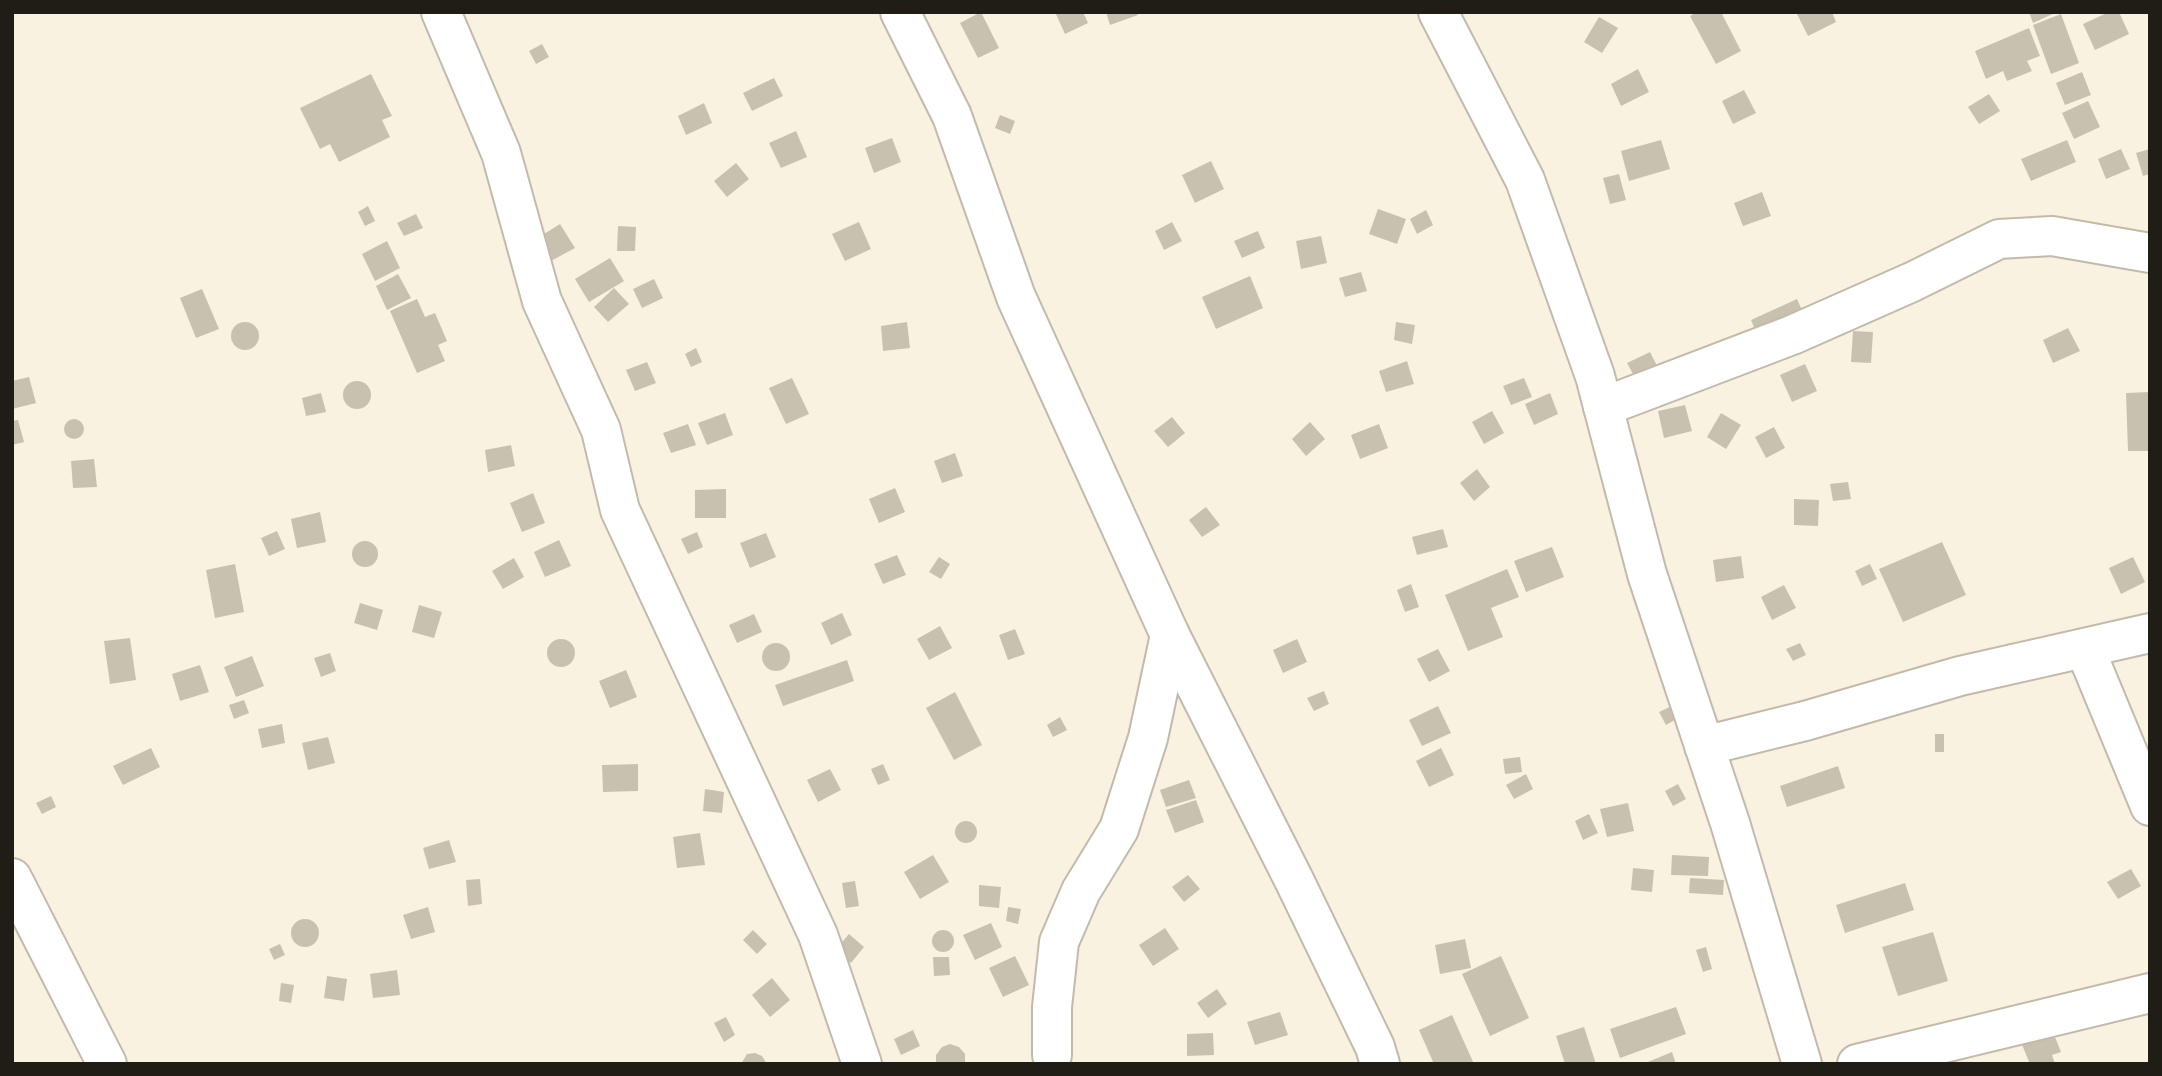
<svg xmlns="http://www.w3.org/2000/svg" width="2162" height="1076" font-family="Helvetica,sans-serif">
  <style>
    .building { fill: #c9c1b0 }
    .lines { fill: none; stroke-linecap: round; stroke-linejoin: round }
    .minor-casing { stroke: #c2baaa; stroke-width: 42 }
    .minor { stroke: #fff; stroke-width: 38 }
  </style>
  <rect width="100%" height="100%" fill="#faf2e1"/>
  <!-- building -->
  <g class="building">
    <path d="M981,12l18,36 -21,10 -18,-35z"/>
    <path d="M1055,12h28l5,11 -23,11z"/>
    <path d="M1106,12h31l1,3 -28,10z"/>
    <path d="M1697,12h24l20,39 -25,13 -26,-48z"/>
    <path d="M1796,12h36l4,10 -28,14z"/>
    <path d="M2029,12h28l-24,11z"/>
    <path d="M2109,12h10l10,22 -34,16 -12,-26z"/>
    <path d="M2061,14l18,49 -28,11 -18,-49z"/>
    <path d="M1599,17l19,11 -16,25 -18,-11z"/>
    <path d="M2029,28l11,28 -13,5 5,10 -25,10 -4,-10 -17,8 -11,-28z"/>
    <path d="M542,44l7,13 -13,7 -7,-13z"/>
    <path d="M1638,69l11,23 -28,14 -10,-22z"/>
    <path d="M2082,72l9,23 -26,10 -9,-22z"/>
    <path d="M371,74l21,42 -10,4 8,17 -51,25 -9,-18 -10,5 -20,-41z"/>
    <path d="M774,78l9,18 -31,15 -9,-18z"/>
    <path d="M1744,90l12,23 -23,11 -11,-23z"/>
    <path d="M1989,94l11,17 -21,13 -11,-17z"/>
    <path d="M2088,101l12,26 -26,12 -12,-26z"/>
    <path d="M704,103l8,20 -26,12 -8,-19z"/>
    <path d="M1000,115l15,6 -5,13 -15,-6z"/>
    <path d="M796,131l11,26 -26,11 -12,-25z"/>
    <path d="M892,138l9,24 -27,11 -9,-25z"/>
    <path d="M1661,140l9,29 -41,12 -8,-30z"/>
    <path d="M2067,140l9,22 -45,19 -10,-22z"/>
    <path d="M2121,149l9,20 -24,10 -8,-20z"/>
    <path d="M2150,149v25l-7,2 -7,-23z"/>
    <path d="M1211,161l13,28 -29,14 -13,-28z"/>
    <path d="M736,163l13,16 -22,18 -13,-16z"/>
    <path d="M1619,174l7,26 -16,4 -7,-26z"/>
    <path d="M1762,192l9,24 -28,10 -9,-23z"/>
    <path d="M368,206l7,15 -10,5 -7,-14z"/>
    <path d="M1378,209l28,10 -9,25 -28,-10z"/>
    <path d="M1426,210l7,15 -16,9 -7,-15z"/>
    <path d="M416,214l7,14 -19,8 -7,-13z"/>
    <path d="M859,222l12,27 -26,12 -13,-27z"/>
    <path d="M1172,222l10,19 -18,9 -9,-19z"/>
    <path d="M560,224l15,24 -26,14 -13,-23z"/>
    <path d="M618,226l18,1 -1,24h-18z"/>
    <path d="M1258,231l7,17 -23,10 -8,-17z"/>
    <path d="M1321,236l6,27 -26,6 -5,-28z"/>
    <path d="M387,241l13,27 -25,13 -13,-27z"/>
    <path d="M610,258l14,23 -35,21 -14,-23z"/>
    <path d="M1361,272l6,19 -22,6 -6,-19z"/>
    <path d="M398,274l13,24 -24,12 -11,-24z"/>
    <path d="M1250,276l13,32 -47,21 -14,-32z"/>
    <path d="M654,279l9,19 -21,10 -9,-19z"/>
    <path d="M614,288l15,16 -21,18 -14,-15z"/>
    <path d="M202,289l17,40 -23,9 -16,-40z"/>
    <path d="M417,299l8,18 10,-4 12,28 -9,4 7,16 -28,12 -27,-62z"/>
    <path d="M1797,299l10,23 -47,20 -9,-22z"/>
    <path d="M907,322l3,26 -27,3 -2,-25z"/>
    <path d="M1396,322l19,3 -3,19 -18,-4z"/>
    <circle cx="245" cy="336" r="14"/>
    <path d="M2068,328l12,23 -27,12 -10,-23z"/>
    <path d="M1853,331l20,1 -2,31 -20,-1z"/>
    <path d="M696,348l6,14 -11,5 -6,-13z"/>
    <path d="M1650,352l11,22 -22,11 -12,-22z"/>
    <path d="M1407,361l7,23 -28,8 -7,-21z"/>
    <path d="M647,362l9,21 -21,8 -9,-21z"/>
    <path d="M1805,364l12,27 -25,11 -12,-27z"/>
    <path d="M29,377l7,26 -24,6v-28z"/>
    <path d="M792,378l17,36 -23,10 -17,-36z"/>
    <path d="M1524,378l8,19 -21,8 -8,-19z"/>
    <circle cx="357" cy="395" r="14"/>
    <path d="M2150,392v59h-22l-2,-58z"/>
    <path d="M321,393l5,19 -20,4 -4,-18z"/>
    <path d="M1550,393l8,21 -24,11 -9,-21z"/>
    <path d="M1685,405l7,26 -28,7 -6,-27z"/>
    <path d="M1492,411l12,22 -20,11 -12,-22z"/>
    <path d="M725,413l8,22 -26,10 -9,-22z"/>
    <path d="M1721,413l20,12 -15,24 -19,-12z"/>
    <path d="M1172,417l13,16 -17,14 -14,-16z"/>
    <circle cx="74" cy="429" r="10"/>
    <path d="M18,420l6,22 -12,3v-24z"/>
    <path d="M1310,422l15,17 -19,17 -14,-17z"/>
    <path d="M688,424l8,21 -25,8 -8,-20z"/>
    <path d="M1379,424l9,24 -28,11 -9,-24z"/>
    <path d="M1774,427l11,21 -19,10 -11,-21z"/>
    <path d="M511,445l4,21 -27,6 -3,-22z"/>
    <path d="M955,453l8,23 -21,7 -8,-22z"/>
    <path d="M94,459l3,28 -24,1 -2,-27z"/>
    <path d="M1477,469l13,18 -16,14 -14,-18z"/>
    <path d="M1848,482l3,17 -18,2 -3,-17z"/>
    <path d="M895,488l10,24 -26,11 -10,-24z"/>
    <path d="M726,489v29h-31v-28z"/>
    <path d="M533,493l12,30 -23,9 -12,-29z"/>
    <path d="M1794,499l25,1 -1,26 -24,-1z"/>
    <path d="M1206,507l14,18 -18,12 -13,-17z"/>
    <path d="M320,512l6,30 -29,6 -6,-29z"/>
    <path d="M1443,529l5,18 -31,8 -5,-18z"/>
    <path d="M277,531l8,18 -16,7 -8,-18z"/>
    <path d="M697,532l6,15 -15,7 -7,-15z"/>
    <path d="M766,533l10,24 -26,11 -10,-25z"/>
    <path d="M559,540l12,26 -26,11 -11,-25z"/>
    <circle cx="365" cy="554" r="13"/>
    <path d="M1942,542l24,53 -63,27 -24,-53z"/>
    <path d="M1552,547l12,30 -38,15 -12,-31z"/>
    <path d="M897,555l9,20 -23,9 -9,-20z"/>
    <path d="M1741,556l3,22 -28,4 -3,-22z"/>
    <path d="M939,557l11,7 -9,15 -12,-7z"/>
    <path d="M2133,557l12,25 -24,12 -12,-26z"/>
    <path d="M514,558l10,19 -21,12 -11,-18z"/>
    <path d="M235,564l9,48 -29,6 -9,-48z"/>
    <path d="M1870,564l7,15 -15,7 -7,-15z"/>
    <path d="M1507,569l12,28 -28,11 12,29 -35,14 -23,-56z"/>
    <path d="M1411,584l8,23 -14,5 -8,-22z"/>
    <path d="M1784,585l12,23 -24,12 -11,-23z"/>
    <path d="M360,603l23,7 -6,20 -23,-7z"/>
    <path d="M419,605l23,7 -8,26 -22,-6z"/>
    <path d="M842,613l10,22 -21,10 -10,-22z"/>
    <path d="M754,614l8,18 -25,11 -8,-18z"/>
    <path d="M940,626l12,22 -23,12 -12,-21z"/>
    <path d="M1015,629l10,25 -17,6 -9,-25z"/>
    <path d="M130,638l6,42 -26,4 -6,-43z"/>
    <path d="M1297,639l10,23 -24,11 -10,-23z"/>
    <circle cx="561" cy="653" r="14"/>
    <path d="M1800,643l6,12 -13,6 -7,-12z"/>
    <circle cx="776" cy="657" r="14"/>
    <path d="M1438,649l12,22 -21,11 -12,-23z"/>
    <path d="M330,653l6,18 -15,6 -7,-19z"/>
    <path d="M252,656l12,30 -28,11 -12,-30z"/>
    <path d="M847,660l7,21 -71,25 -8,-21z"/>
    <path d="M200,665l9,27 -29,9 -8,-27z"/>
    <path d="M626,670l11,27 -27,11 -11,-27z"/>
    <path d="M1324,691l5,13 -15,7 -7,-13z"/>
    <path d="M955,692l27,53 -28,15 -28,-52z"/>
    <path d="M244,700l5,13 -15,6 -5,-14z"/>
    <path d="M1674,705l6,12 -14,8 -7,-13z"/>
    <path d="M1438,706l13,27 -29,13 -13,-26z"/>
    <path d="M1060,717l7,13 -14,7 -6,-12z"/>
    <path d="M282,724l3,19 -23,5 -4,-19z"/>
    <rect x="1935" y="734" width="9" height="18"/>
    <path d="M328,737l7,26 -27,7 -6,-27z"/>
    <path d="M151,748l9,19 -37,18 -10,-19z"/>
    <path d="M1441,748l13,27 -25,12 -13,-26z"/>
    <path d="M1520,757l2,15 -17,2 -2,-15z"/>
    <path d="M638,764v27l-35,1 -1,-27z"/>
    <path d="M883,764l7,16 -12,5 -7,-16z"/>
    <path d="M1838,766l7,22 -58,19 -7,-21z"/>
    <path d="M830,769l11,21 -23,12 -11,-22z"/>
    <path d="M1526,774l7,15 -19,10 -8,-14z"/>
    <path d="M1189,780l7,18 -30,9 -6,-17z"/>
    <path d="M1678,784l8,15 -13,7 -8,-15z"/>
    <path d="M705,789l19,3 -2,21 -19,-2z"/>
    <path d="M51,796l5,11 -14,7 -6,-11z"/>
    <path d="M1196,800l8,22 -29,11 -9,-23z"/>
    <path d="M1628,803l6,28 -27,6 -7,-28z"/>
    <path d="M1589,814l9,19 -15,7 -8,-19z"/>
    <circle cx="966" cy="832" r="11"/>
    <path d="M700,833l5,32 -28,3 -4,-31z"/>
    <path d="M449,840l7,22 -27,7 -6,-21z"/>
    <path d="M933,855l16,27 -29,17 -16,-27z"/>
    <path d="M1672,855l37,2 -1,19 -37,-1z"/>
    <path d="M1633,868l21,2 -2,22 -21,-2z"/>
    <path d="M2131,869l10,17 -23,13 -11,-17z"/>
    <path d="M1188,875l12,14 -16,13 -12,-15z"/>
    <path d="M1690,878l34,2 -1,15 -34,-2z"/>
    <path d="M480,879l2,25 -14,2 -2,-26z"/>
    <path d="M855,881l4,25 -13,2 -4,-25z"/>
    <path d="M1905,883l9,27 -69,23 -9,-28z"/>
    <path d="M979,885l22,2 -2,21 -20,-2z"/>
    <path d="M428,907l7,25 -24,7 -8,-24z"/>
    <path d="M1008,907l13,2 -3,15 -12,-3z"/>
    <circle cx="305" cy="933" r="14"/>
    <path d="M991,923l11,24 -27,13 -12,-25z"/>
    <path d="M1165,928l14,21 -26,17 -14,-21z"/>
    <circle cx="943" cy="941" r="11"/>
    <path d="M753,930l14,14 -10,10 -14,-14z"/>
    <path d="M1933,932l15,49 -50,15 -16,-49z"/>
    <path d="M849,934l15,13 -13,16 -16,-13z"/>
    <path d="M1465,939l6,29 -31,6 -5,-29z"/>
    <path d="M280,944l5,11 -11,5 -5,-11z"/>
    <path d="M1706,947l6,22 -9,3 -7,-22z"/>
    <path d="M1015,956l14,29 -26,12 -14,-29z"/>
    <path d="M1501,956l28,62 -39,18 -28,-62z"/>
    <path d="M933,957h16l1,18 -16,1z"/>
    <path d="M397,970l3,25 -27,3 -3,-24z"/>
    <path d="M327,976l20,3 -3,22 -20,-3z"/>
    <path d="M772,978l18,22 -20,17 -18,-22z"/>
    <path d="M281,983l13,2 -3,18 -12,-2z"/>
    <path d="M1217,989l10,15 -19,14 -11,-15z"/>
    <path d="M1676,1007l10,27 -66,24 -10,-29z"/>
    <path d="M1280,1012l8,23 -33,10 -8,-23z"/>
    <path d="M1452,1015l22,49h-40l-15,-34z"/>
    <path d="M726,1017l9,18 -11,7 -10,-19z"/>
    <path d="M1584,1027l12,37h-31l-9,-28z"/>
    <path d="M913,1030l7,16 -19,9 -7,-16z"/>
    <path d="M2053,1032l8,20 -9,3 3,9h-25l-12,-29z"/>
    <path d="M1213,1033l1,22 -27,1v-22z"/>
    <path d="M950,1044l9,3 6,7v10h-29v-9l6,-8z"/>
    <path d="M1672,1052l4,12h-33z"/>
    <path d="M755,1053l7,3 5,8h-26l6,-10z"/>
  </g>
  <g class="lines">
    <defs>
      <g id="minor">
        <path d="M441,12l60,141 41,148 59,129 19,80 198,425 44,129"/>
        <path d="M900,12l52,104 64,181 154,338 124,245 81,167 5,17"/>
        <path d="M1438,12l87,168 70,196 52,198 83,249 72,241"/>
        <path d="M1603,407l189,-72 120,-53 87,-43 53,-3 98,17"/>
        <path d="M2085,649l65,157"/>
        <path d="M1704,746l101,-25 155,-45 190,-43"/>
        <path d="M12,878l95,186"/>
        <path d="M1052,1055v-48l7,-65 22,-51 38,-62 29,-91 22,-103"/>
        <path d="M1857,1064l293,-71"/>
      </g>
    </defs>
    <!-- minor casing -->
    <use href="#minor" class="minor-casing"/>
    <!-- minor -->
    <use href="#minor" class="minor"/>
  </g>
  <!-- border -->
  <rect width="2162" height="1076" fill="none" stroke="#1f1d16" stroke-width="28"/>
</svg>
